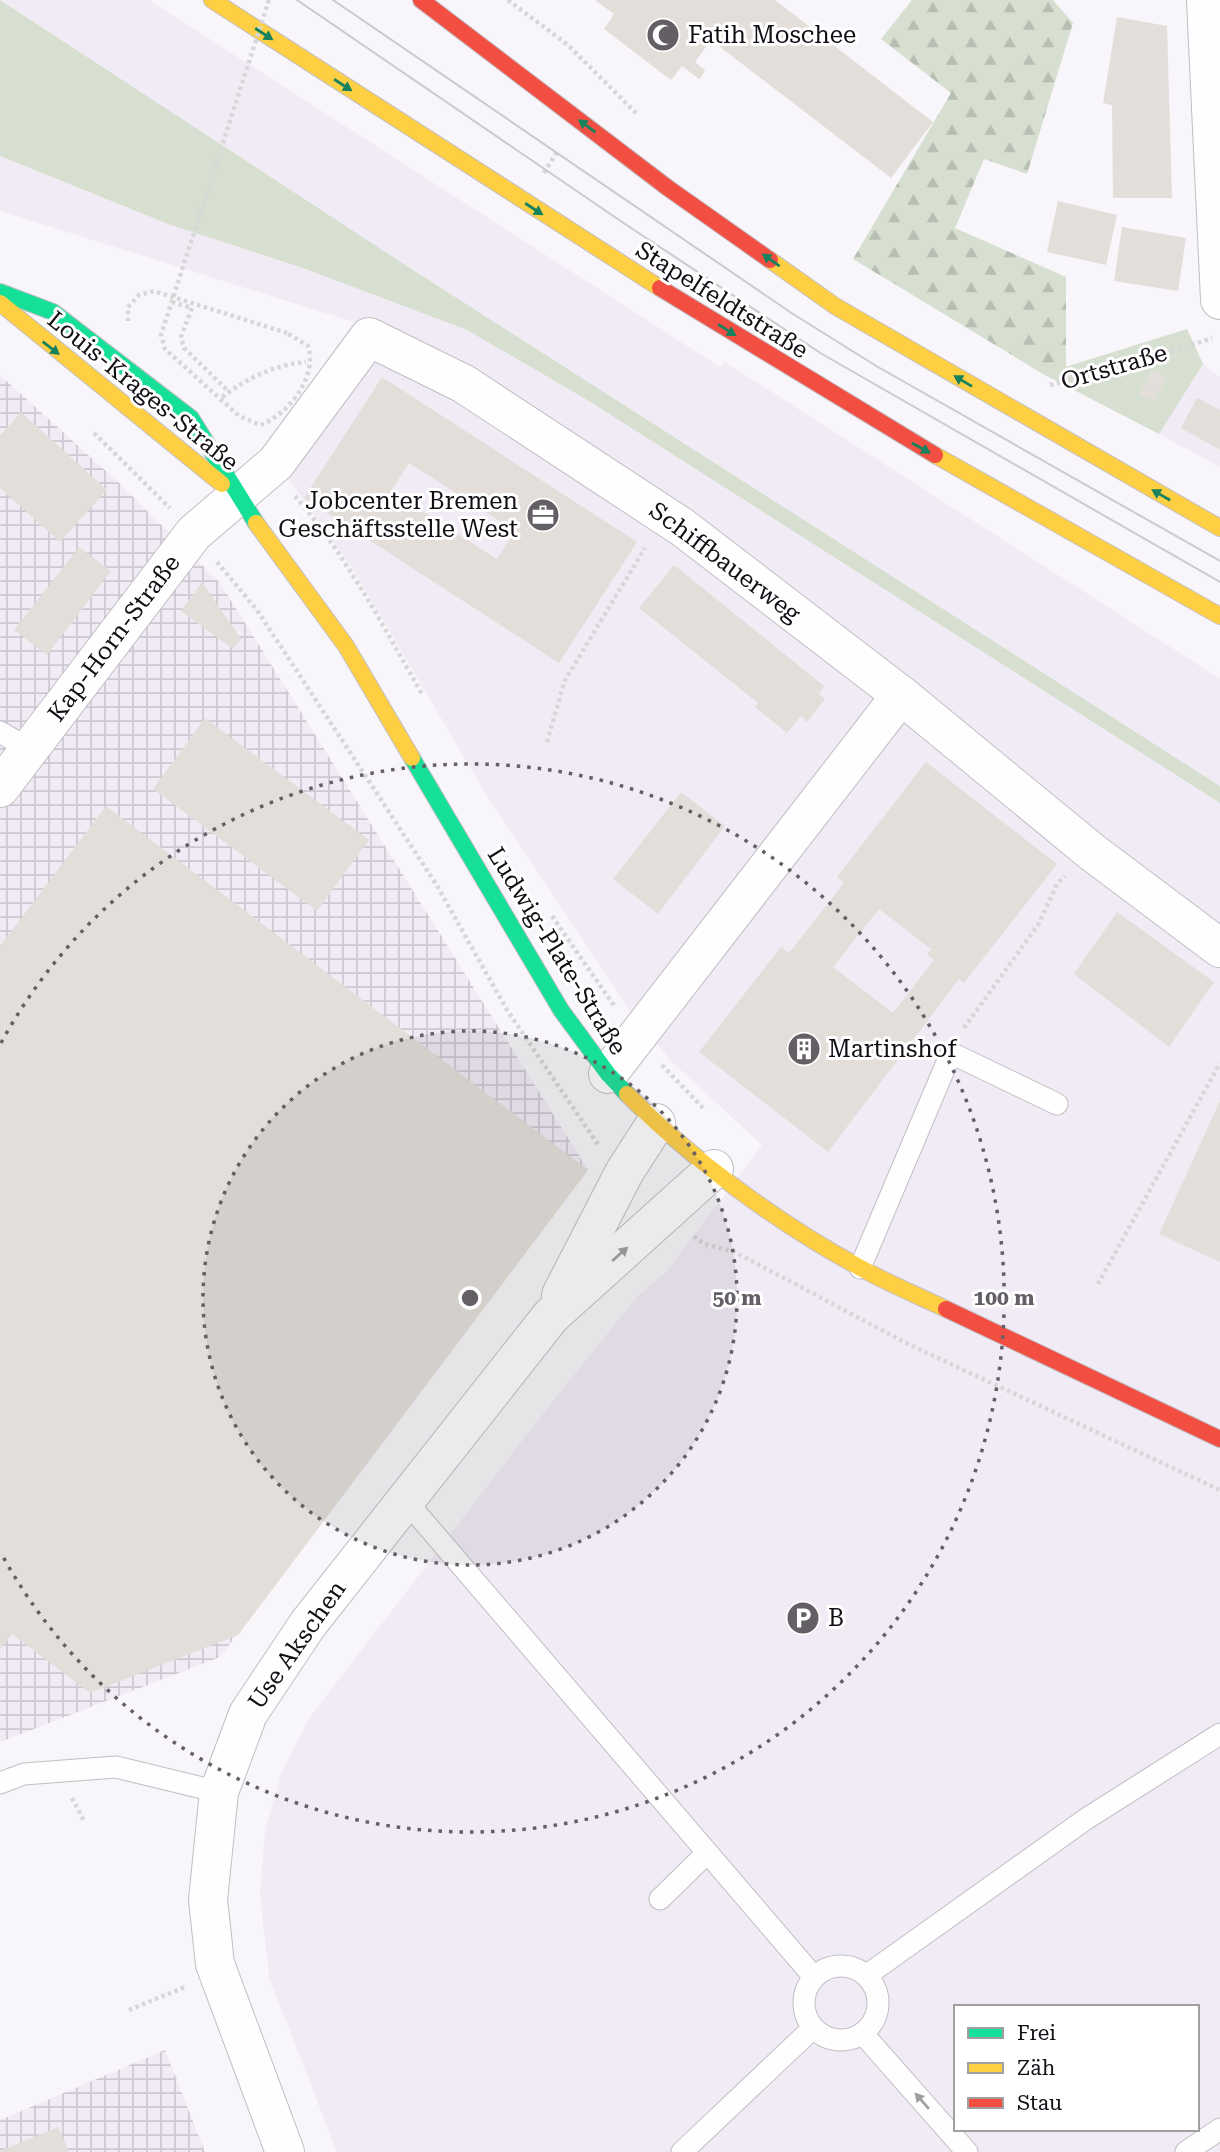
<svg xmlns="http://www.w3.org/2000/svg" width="1220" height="2152" font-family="'Roboto Serif',serif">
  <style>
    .built { fill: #f1ebf6; fill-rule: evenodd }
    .industrial { fill: url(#industrial-grid) }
    .green { fill: #d6dfd0 }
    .forest { fill: url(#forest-firs) }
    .building { fill: #e3ded9; fill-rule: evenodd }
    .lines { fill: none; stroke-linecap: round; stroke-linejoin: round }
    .lane-casing { stroke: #c1bec4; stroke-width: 23 }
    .street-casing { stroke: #c1bec4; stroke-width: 40 }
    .fast-casing { stroke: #c1bec4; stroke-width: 18 }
    .slow-casing { stroke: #c1bec4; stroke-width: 18 }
    .jam-casing { stroke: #c1bec4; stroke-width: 18 }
    .path { stroke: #d8d7d8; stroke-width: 4.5; stroke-dasharray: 3.5 3.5; stroke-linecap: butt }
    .lane { stroke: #fefefe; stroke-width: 21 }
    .street { stroke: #fefefe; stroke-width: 38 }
    .fast { stroke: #16e098; stroke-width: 16 }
    .slow { stroke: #ffcf43; stroke-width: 16 }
    .jam { stroke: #f24e42; stroke-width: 16 }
    .tram { stroke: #cbcacc; stroke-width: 2 }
    .path-bridge { stroke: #d8d7d8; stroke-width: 4.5; stroke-dasharray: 3.5 3.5; stroke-linecap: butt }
    .oneway { fill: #15825d }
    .oneway2 { fill: #a09ea1 }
    .ring { fill: none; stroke: #635f65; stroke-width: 3.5; stroke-dasharray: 3.5 7 }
    .labels { text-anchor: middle; stroke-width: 6; stroke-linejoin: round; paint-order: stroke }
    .poi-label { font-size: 24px; fill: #130e15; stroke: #fff; text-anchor: start }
    .street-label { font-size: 24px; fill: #130e15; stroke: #fff }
    .centre { fill: #635f65; stroke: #fff; stroke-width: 3.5 }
    .ring-label { font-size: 21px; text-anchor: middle; font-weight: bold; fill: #635f65; stroke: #fff; stroke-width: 6; stroke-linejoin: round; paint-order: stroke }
  </style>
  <defs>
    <pattern id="industrial-grid" width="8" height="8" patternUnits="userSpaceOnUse" patternTransform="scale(1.75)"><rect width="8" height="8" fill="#f1ebf6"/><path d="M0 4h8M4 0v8" fill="none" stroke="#cec8d2"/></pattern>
    <pattern id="forest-firs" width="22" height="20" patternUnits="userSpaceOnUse" patternTransform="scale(1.75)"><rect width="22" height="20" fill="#d6dfd0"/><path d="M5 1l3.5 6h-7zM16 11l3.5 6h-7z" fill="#b7beb2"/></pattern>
  </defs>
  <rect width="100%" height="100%" fill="#f8f6fa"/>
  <!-- built -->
  <g class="built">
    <path d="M0,0h149l571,367 5,-5 458,293 37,24v107l-807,-516z"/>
    <path d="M0,156l168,68 135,44 164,62 122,71 631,402v1349h-883l-68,-175 -9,-82 5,-65 17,-58 28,-55 239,-311 88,-109 30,-26 95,-126 -90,-83 -40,-48 -145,-218 -134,-227 -86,-119 87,-128 -354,-111zM956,2007h241v122h-241z"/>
    <path d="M1203,364l17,13v90l-61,-33z"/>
  </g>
  <!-- industrial -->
  <g class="industrial">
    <path d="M0,375l119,108 101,100 368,587 -368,487 -220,85z"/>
    <path d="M165,2050l40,102h-205v-32z"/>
  </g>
  <!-- green -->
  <g class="green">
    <path d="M0,0l413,270 807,516v17l-631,-402 -122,-71 -164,-62 -135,-44 -168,-68z"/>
    <path d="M1187,329l16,35 -44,70 -116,-60z"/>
  </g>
  <!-- forest -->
  <path class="forest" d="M912,0h141l20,23 -46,151 -43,-15 -29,69 111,49v90l-23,7 -190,-115 98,-166 -70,-54z"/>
  <!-- building -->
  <g class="building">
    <path d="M595,0h180l158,122 -42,56 -180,-138 -16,22 10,8 -3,6 -3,3 -17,-13 -11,14 -67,-51 10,-15z"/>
    <path d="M1117,17l50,9 5,172h-59l-1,-93 -9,-2z"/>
    <path d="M1058,201l59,14 -11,50 -59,-13z"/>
    <path d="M1122,227l64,11 -8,53 -64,-10z"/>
    <path d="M1152,370l15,7 -13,25 -15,-8z"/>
    <path d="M382,377l255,165 -78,121 -255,-165zM409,463l106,68 -18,28 -106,-68z"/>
    <path d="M1197,398l23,12v40l-39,-22z"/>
    <path d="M21,412l86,78 -47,52 -60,-54v-52z"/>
    <path d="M79,547l32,24 -64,84 -33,-25z"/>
    <path d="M674,565l150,121 -5,8 6,5 -18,23 -6,-6 -14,17 -32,-26 3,-4 -119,-95z"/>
    <path d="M202,582l39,57 -8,10 -52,-38z"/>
    <path d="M205,718l164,122 -52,71 -164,-122z"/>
    <path d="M926,762l131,102 -93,119 -5,-4 -131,173 -129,-100 82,-105 8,6 55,-70 -7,-6zM879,909l52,40 -4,5 7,6 -41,53 -60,-46z"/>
    <path d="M681,792l44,34 -67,88 -45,-35z"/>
    <path d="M106,806l482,364 -350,465 -148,58 -78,-59 -12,16v-704z"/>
    <path d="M1117,912l97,70 -45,65 -95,-73z"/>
    <path d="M1220,1101v161l-61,-28z"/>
    <path d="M58,2127l11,25h-69v-1z"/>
  </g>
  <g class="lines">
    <defs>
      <g id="lane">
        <path d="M0,732l29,17"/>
        <path d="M860,1268l91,-215 106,51"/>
        <path d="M406,1501l408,476"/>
        <path d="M0,1783l24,-9 92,-7 103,25"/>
        <path d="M660,1899l47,-46"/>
        <circle cx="841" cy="2003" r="37"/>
        <path d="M867,1975l219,-156 134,-85"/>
        <path d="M863,2034l104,118"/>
        <path d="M682,2152l131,-124"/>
        <path d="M1186,2152l34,-23"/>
      </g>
      <g id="street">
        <path d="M1206,0l14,300"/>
        <path d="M0,788l194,-255 82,-70 93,-126 95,47 218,143 219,168 191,157 128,96"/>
        <path d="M608,1074l293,-379"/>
        <path d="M561,1295l64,-124 31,-48"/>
        <path d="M285,2152l-70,-188 -7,-64 11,-108 29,-78 60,-90 243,-308 163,-147"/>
      </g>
      <g id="fast">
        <path d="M0,292l53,20 138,106 65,105"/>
        <path d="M412,758l149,252 47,64 19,20"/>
      </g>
      <g id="slow">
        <path d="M212,0l448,288"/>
        <path d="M770,260l65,46 385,222"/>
        <path d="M0,303l222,181"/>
        <path d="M935,455l285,161"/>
        <path d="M256,523l90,123 66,112"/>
        <path d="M627,1094c64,65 152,130 232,173 28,16 58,28 87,42"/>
      </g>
      <g id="jam">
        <path d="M421,0l247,188 102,72"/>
        <path d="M660,288l275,167"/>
        <path d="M946,1309l274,130"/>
      </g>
    </defs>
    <!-- lane casing -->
    <use href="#lane" class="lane-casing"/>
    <!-- street casing -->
    <use href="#street" class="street-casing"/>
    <!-- fast casing -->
    <use href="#fast" class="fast-casing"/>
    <!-- slow casing -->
    <use href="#slow" class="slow-casing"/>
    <!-- jam casing -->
    <use href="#jam" class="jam-casing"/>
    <!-- path -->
    <g class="path">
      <path d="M508,0l60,45 68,68"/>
      <path d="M544,173l14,-23"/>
      <path d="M172,302l20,6 -11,29 3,11 45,44"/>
      <path d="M128,321v-14l11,-12 15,-4 133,42"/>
      <path d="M1050,385l92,-23 70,-24"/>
      <path d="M222,397c26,-19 51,-32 84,-35"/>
      <path d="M94,433l76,75"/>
      <path d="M295,496c51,59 88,130 127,198"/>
      <path d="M217,562l40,48 179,274 71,126 92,136"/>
      <path d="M547,742l18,-62 80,-132"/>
      <path d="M552,916l63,91"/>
      <path d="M964,1028l74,-103 19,-41 8,-8"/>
      <path d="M662,1065l42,44"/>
      <path d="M694,1236l10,8 31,8 171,91 314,147"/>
      <path d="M1098,1284l122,-221"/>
      <path d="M72,1798l12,23"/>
      <path d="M129,2010l56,-23"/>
    </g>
    <!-- lane -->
    <use href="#lane" class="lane"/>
    <!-- street -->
    <use href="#street" class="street"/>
    <!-- fast -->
    <use href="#fast" class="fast"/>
    <!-- slow -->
    <use href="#slow" class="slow"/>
    <!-- jam -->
    <use href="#jam" class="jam"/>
    <!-- tram -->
    <g class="tram">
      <path d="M297,0l328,224 197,130 398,228"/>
      <path d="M333,0l460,314 85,53 342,194"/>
    </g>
    <!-- path-bridge -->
    <path class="path-bridge" d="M269,0l-108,335 4,14 74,67 21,9c28,-10 58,-48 48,-79l-21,-13"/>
  </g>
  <!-- one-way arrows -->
  <defs><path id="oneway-solid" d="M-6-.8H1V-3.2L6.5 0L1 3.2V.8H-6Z" transform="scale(1.75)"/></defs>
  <g class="oneway">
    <use href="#oneway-solid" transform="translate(264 34) rotate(33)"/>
    <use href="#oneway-solid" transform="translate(343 85) rotate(33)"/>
    <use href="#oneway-solid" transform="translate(587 126) rotate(-143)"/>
    <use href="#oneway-solid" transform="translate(534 209) rotate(33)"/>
    <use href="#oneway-solid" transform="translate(771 260) rotate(-145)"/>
    <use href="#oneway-solid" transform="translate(727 330) rotate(32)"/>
    <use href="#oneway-solid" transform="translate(51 348) rotate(38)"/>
    <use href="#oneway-solid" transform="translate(963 381) rotate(-149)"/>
    <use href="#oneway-solid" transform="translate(921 448) rotate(29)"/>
    <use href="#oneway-solid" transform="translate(1161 495) rotate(-150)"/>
  </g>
  <g class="oneway2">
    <use href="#oneway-solid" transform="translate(620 1254) rotate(-42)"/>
    <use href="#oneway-solid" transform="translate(922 2101) rotate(-131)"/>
  </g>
  <!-- distance rings -->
  <circle cx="470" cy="1298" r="267" fill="#635f65" fill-opacity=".12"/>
  <g class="ring">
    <circle cx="470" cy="1298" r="267"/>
    <path d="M1 1043A534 534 0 1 1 1 1553"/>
  </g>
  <!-- icons -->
  <defs>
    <symbol id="mosque-disc" viewBox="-11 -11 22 22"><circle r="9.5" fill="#635f65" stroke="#fff"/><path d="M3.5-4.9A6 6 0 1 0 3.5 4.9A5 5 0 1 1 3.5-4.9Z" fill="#fff"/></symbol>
    <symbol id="office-disc" viewBox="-11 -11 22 22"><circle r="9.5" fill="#635f65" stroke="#fff"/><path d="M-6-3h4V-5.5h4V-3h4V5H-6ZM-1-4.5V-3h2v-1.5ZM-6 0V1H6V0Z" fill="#fff"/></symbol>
    <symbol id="building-disc" viewBox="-11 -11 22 22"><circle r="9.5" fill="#635f65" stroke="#fff"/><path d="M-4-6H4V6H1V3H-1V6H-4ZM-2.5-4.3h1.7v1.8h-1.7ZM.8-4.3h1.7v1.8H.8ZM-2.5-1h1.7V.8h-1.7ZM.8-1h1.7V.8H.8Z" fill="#fff"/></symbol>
    <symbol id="parking-disc" viewBox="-11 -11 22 22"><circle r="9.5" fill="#635f65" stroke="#fff"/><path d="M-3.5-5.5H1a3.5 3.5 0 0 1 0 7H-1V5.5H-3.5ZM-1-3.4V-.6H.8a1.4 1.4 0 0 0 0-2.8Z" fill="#fff"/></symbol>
  </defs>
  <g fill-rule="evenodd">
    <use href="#mosque-disc" x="644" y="16" width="38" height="38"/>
    <use href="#office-disc" x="524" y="496" width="38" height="38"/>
    <use href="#building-disc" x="785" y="1030" width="38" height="38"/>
    <use href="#parking-disc" x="784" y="1599" width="38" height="38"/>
  </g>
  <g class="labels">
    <!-- poi labels -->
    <g class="poi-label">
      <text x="688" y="43">Fatih Moschee</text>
      <text x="518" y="509" text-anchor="end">Jobcenter Bremen<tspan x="518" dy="28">Geschäftsstelle West</tspan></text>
      <text x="828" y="1057">Martinshof</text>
      <text x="828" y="1626">B</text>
    </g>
    <!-- street labels -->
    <g class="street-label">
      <text transform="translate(722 300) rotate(32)" y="8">Stapelfeldtstraße</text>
      <text transform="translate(1114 367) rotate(-16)" y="8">Ortstraße</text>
      <text transform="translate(143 391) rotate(39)" y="8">Louis-Krages-Straße</text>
      <text transform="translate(725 562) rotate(37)" y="8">Schiffbauerweg</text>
      <text transform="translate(114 638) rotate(-53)" y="8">Kap-Horn-Straße</text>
      <text transform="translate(557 951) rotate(58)" y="8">Ludwig-Plate-Straße</text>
      <text transform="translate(297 1645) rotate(-55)" y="8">Use Akschen</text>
    </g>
  </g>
  <circle cx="470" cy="1298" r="10" class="centre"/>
  <g class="ring-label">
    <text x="737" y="1305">50 m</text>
    <text x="1004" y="1305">100 m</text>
  </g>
  <!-- legend -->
  <rect x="954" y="2005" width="245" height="126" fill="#ffffff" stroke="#a19fa1" stroke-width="2"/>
  <rect x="968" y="2028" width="35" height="10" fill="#16e098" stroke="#a19fa1" stroke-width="2"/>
  <text x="1017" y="2040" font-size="21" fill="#130e15">Frei</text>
  <rect x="968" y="2063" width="35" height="10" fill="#ffcf43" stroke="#a19fa1" stroke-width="2"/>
  <text x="1017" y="2075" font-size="21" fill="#130e15">Zäh</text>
  <rect x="968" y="2098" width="35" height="10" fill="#f24e42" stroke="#a19fa1" stroke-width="2"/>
  <text x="1017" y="2110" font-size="21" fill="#130e15">Stau</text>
</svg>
